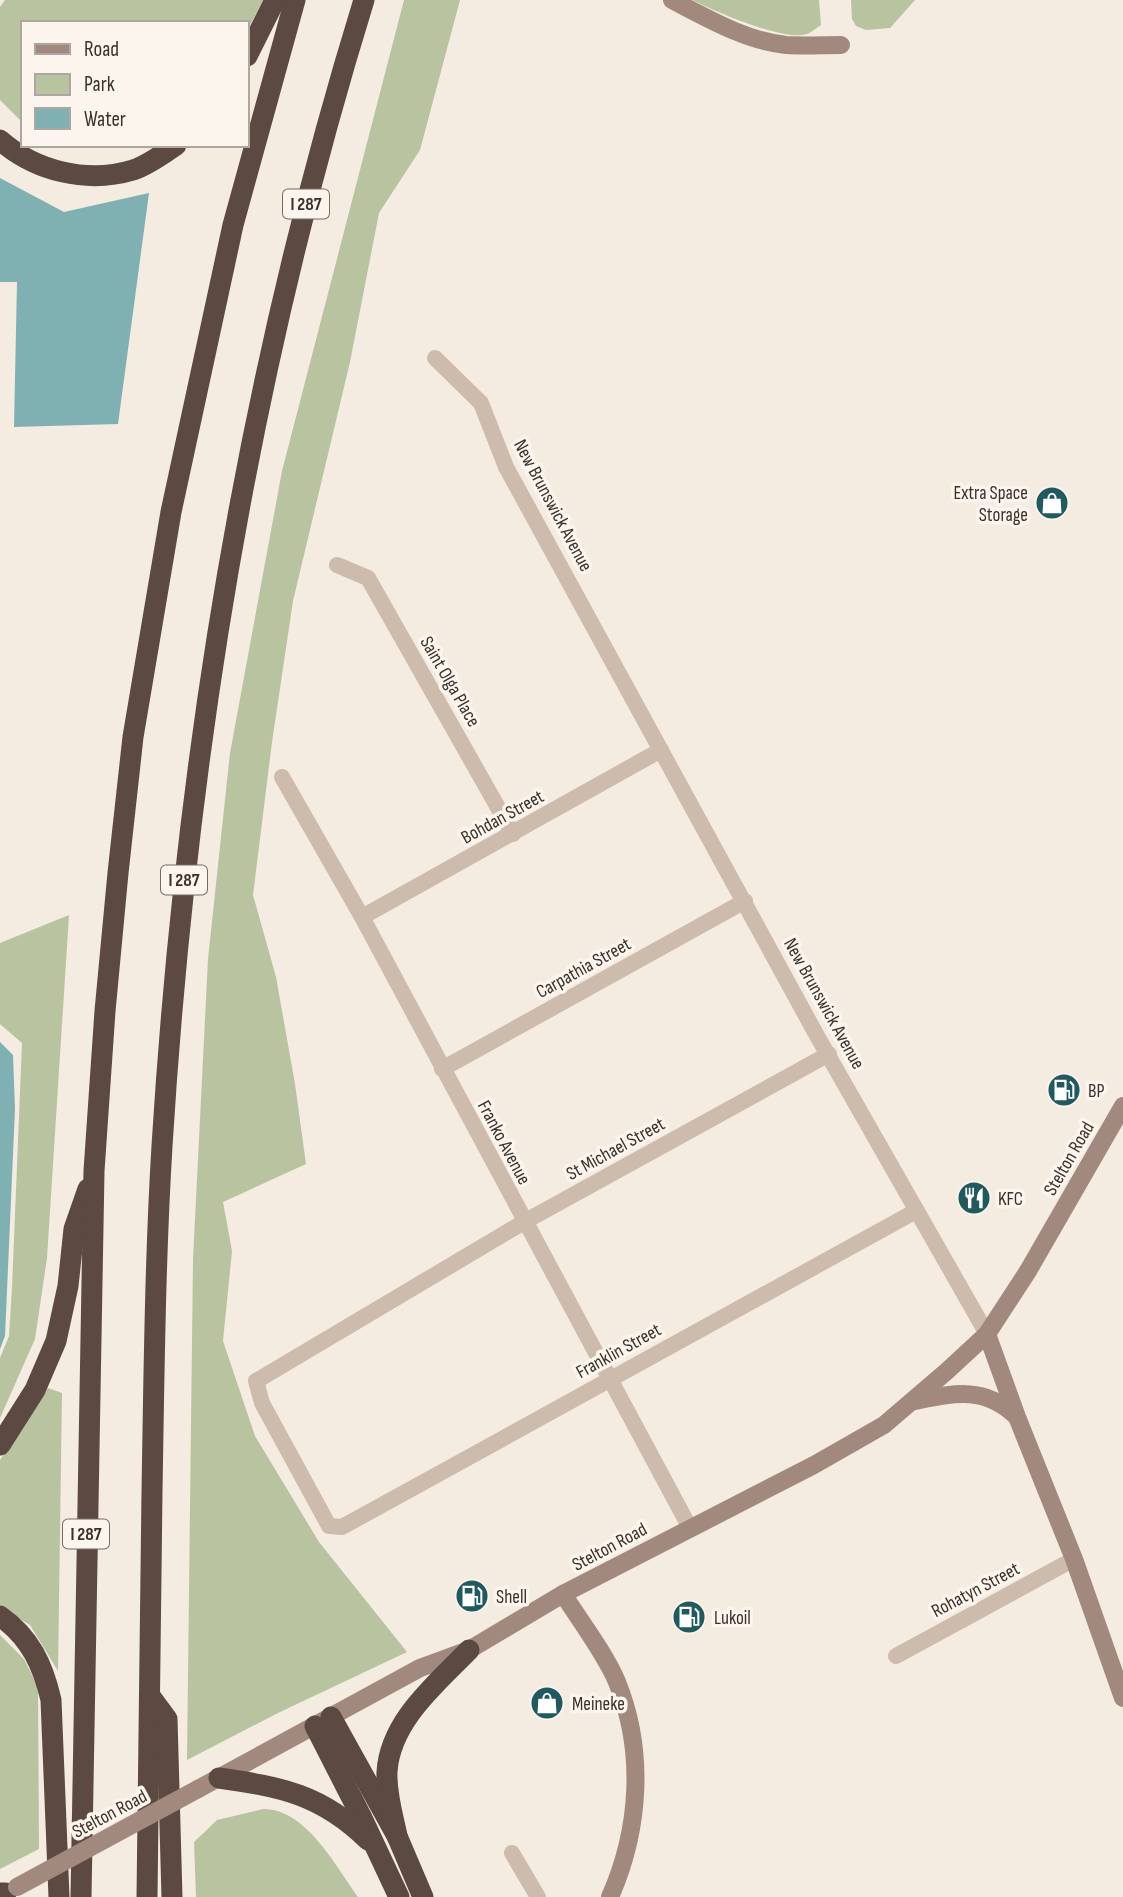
<svg xmlns="http://www.w3.org/2000/svg" width="1123" height="1897" font-family="'Sofia Sans Condensed',sans-serif">
  <style>
    .green { fill: #b8c4a0 }
    .water { fill: #7fb0b2 }
    .lines { fill: none; stroke-linecap: round; stroke-linejoin: round }
    .street { stroke: #cdbbac; stroke-width: 16 }
    .secondary { stroke: #a18a7d; stroke-width: 18 }
    .highway { stroke: #5c4a42; stroke-width: 21 }
    .secondary-bridge { stroke: #a18a7d; stroke-width: 18 }
    .labels { text-anchor: middle; stroke-width: 7; stroke-linejoin: round; paint-order: stroke }
    .shield { fill: #fbf5ee; stroke: #756b66; stroke-width: 2 }
    .shield-label { font-size: 18px; font-weight: bold; fill: #3b302b }
    .poi-label { font-size: 19px; fill: #3b302b; stroke: #fbf5ee; text-anchor: start }
    .street-label { font-size: 19px; fill: #3b302b; stroke: #fbf5ee }
  </style>
  <rect width="100%" height="100%" fill="#f4ebe1"/>
  <!-- green -->
  <g class="green">
    <path d="M5,0h258l-16,31v-8h-224v100l-23,-23v-93z"/>
    <path d="M404,0h56l-40,150 -41,63 -29,149 -57,239 -21,141 -19,153 23,82 19,107 11,80 -83,38 9,49 -9,90 32,95 64,106 88,110 -129,61 -91,47 6,-501 15,-300 22,-206 52,-282z"/>
    <path d="M692,0h127l2,25c-5,3 -10,8 -14,9 -23,8 -92,-23 -115,-34z"/>
    <path d="M851,0h64l-25,28 -24,2 -10,-4 -4,-7z"/>
    <path d="M69,915l-22,343 -12,81 -35,79v-60l9,-22 3,-48 10,-245 -22,-19v-81z"/>
    <path d="M48,1388l14,5 -4,278 -28,-46 -30,-18v-147z"/>
    <path d="M0,1635l24,24 14,28 1,162 -39,20z"/>
    <path d="M263,1809c42,-1 73,57 95,88h-162l-2,-55 23,-22z"/>
  </g>
  <!-- water -->
  <g class="water">
    <path d="M0,178l64,34 85,-19 -31,231 -104,3 3,-145h-17z"/>
    <path d="M0,1042l13,13 2,54 -10,227 -5,13z"/>
  </g>
  <g class="lines">
    <!-- street -->
    <g class="street">
      <path d="M435,358l46,45 25,64 310,567 171,300"/>
      <path d="M337,565l31,13 145,256"/>
      <path d="M282,777l80,140 328,611"/>
      <path d="M362,917l299,-167"/>
      <path d="M829,1054l-305,168 -268,159 6,22 67,123 13,1 574,-316"/>
      <path d="M442,1069l303,-168"/>
      <path d="M896,1656l178,-97"/>
      <path d="M512,1853l26,44"/>
    </g>
    <!-- secondary -->
    <g class="secondary">
      <path d="M672,0c35,18 74,41 114,45 18,1 37,0 55,0"/>
      <path d="M987,1334l30,83 57,142 49,139"/>
      <path d="M915,1401c40,-8 69,-15 101,15"/>
      <path d="M563,1594c16,25 43,61 54,88 28,69 23,147 -7,215"/>
      <path d="M198,1789l222,-121 49,-18 94,-56 251,-129 70,-40 63,-54 40,-37 41,-63 95,-165"/>
    </g>
    <!-- highway -->
    <g class="highway">
      <path d="M247,56l28,-56"/>
      <path d="M0,140c35,31 87,44 133,30 15,-5 30,-16 43,-25"/>
      <path d="M0,1445l35,-55 21,-49 12,-55 6,-57 14,-40"/>
      <path d="M0,1616c30,21 43,49 51,84l8,197"/>
      <path d="M150,1696l17,23 5,178"/>
      <path d="M331,1717l66,119 26,61"/>
      <path d="M315,1726l46,90 38,81"/>
      <path d="M219,1778c62,9 102,16 149,62"/>
      <path d="M397,1836c-4,-20 -11,-42 -10,-64 3,-51 49,-88 82,-122"/>
      <path d="M0,1893h6"/>
      <path d="M81,1897l13,-726 11,-160 13,-138 15,-136 38,-225 62,-287 62,-225"/>
      <path d="M147,1897c2,-135 4,-270 5,-405 2,-115 3,-231 10,-346 24,-389 87,-774 202,-1146"/>
    </g>
    <!-- secondary-bridge -->
    <path class="secondary-bridge" d="M17,1887l181,-98"/>
  </g>
  <!-- icons -->
  <defs>
    <symbol id="shop-disc" viewBox="-11 -11 22 22"><circle r="9.5" fill="#1f5a5e" stroke="#fbf5ee"/><path d="M-5-2.5h2.3a2.7 3.5 0 0 1 5.4 0H5L5.5 6h-11ZM-1.5-2.5h3a1.5 2.3 0 0 0-3 0Z" fill="#fff"/></symbol>
    <symbol id="fuel-disc" viewBox="-11 -11 22 22"><circle r="9.5" fill="#1f5a5e" stroke="#fbf5ee"/><path d="M-5.5-6h7V0h2V4h1.3V-2.5L3-4.5l.8-.8L6-3V5H2.5V1h-1V6h-7ZM-4.2-4.7v3.2H.2V-4.7Z" fill="#fff"/></symbol>
    <symbol id="restaurant-disc" viewBox="-11 -11 22 22"><circle r="9.5" fill="#1f5a5e" stroke="#fbf5ee"/><path d="M-5-6h1v4h1v-4h1v4h1v-4h1v5L-1.5 .5V6h-2V.5L-5-1ZM5-6V6H3V1.5H1.5Q1.5-4 5-6Z" fill="#fff"/></symbol>
  </defs>
  <g fill-rule="evenodd">
    <use href="#shop-disc" x="1033" y="484" width="38" height="38"/>
    <use href="#fuel-disc" x="1045" y="1071" width="38" height="38"/>
    <use href="#restaurant-disc" x="955" y="1179" width="38" height="38"/>
    <use href="#fuel-disc" x="453" y="1577" width="38" height="38"/>
    <use href="#fuel-disc" x="670" y="1598" width="38" height="38"/>
    <use href="#shop-disc" x="528" y="1684" width="38" height="38"/>
  </g>
  <g class="labels">
    <!-- shield labels -->
    <g class="shield">
      <rect x="283" y="189.5" width="46" height="29" rx="5"/>
      <rect x="161" y="865.5" width="46" height="29" rx="5"/>
      <rect x="63" y="1519.5" width="46" height="29" rx="5"/>
    </g>
    <g class="shield-label">
      <text x="306" y="210">I 287</text>
      <text x="184" y="886">I 287</text>
      <text x="86" y="1540">I 287</text>
    </g>
    <!-- poi labels -->
    <g class="poi-label">
      <text x="1028" y="499" text-anchor="end">Extra Space<tspan x="1028" dy="22">Storage</tspan></text>
      <text x="1088" y="1097">BP</text>
      <text x="998" y="1205">KFC</text>
      <text x="496" y="1603">Shell</text>
      <text x="714" y="1624">Lukoil</text>
      <text x="572" y="1710">Meineke</text>
    </g>
    <!-- street labels -->
    <g class="street-label">
      <text transform="translate(554 505) rotate(62)" y="7">New Brunswick Avenue</text>
      <text transform="translate(451 681) rotate(60)" y="7">Saint Olga Place</text>
      <text transform="translate(502 816) rotate(-29)" y="7">Bohdan Street</text>
      <text transform="translate(583 967) rotate(-29)" y="7">Carpathia Street</text>
      <text transform="translate(825 1003) rotate(61)" y="7">New Brunswick Avenue</text>
      <text transform="translate(505 1142) rotate(62)" y="7">Franko Avenue</text>
      <text transform="translate(615 1148) rotate(-29)" y="7">St Michael Street</text>
      <text transform="translate(1068 1158) rotate(-60)" y="7">Stelton Road</text>
      <text transform="translate(618 1350) rotate(-29)" y="7">Franklin Street</text>
      <text transform="translate(609 1546) rotate(-28)" y="7">Stelton Road</text>
      <text transform="translate(975 1589) rotate(-28)" y="7">Rohatyn Street</text>
      <text transform="translate(109 1813) rotate(-28)" y="7">Stelton Road</text>
    </g>
  </g>
  <!-- legend -->
  <rect x="21" y="21" width="228" height="126" fill="#fbf5ee" stroke="#aea6a0" stroke-width="2"/>
  <rect x="35" y="44" width="35" height="10" fill="#a18a7d" stroke="#aea6a0" stroke-width="2"/>
  <text x="84" y="56" font-size="21" fill="#3b302b">Road</text>
  <rect x="35" y="74" width="35" height="21" fill="#b8c4a0" stroke="#aea6a0" stroke-width="2"/>
  <text x="84" y="91" font-size="21" fill="#3b302b">Park</text>
  <rect x="35" y="108" width="35" height="21" fill="#7fb0b2" stroke="#aea6a0" stroke-width="2"/>
  <text x="84" y="126" font-size="21" fill="#3b302b">Water</text>
</svg>
